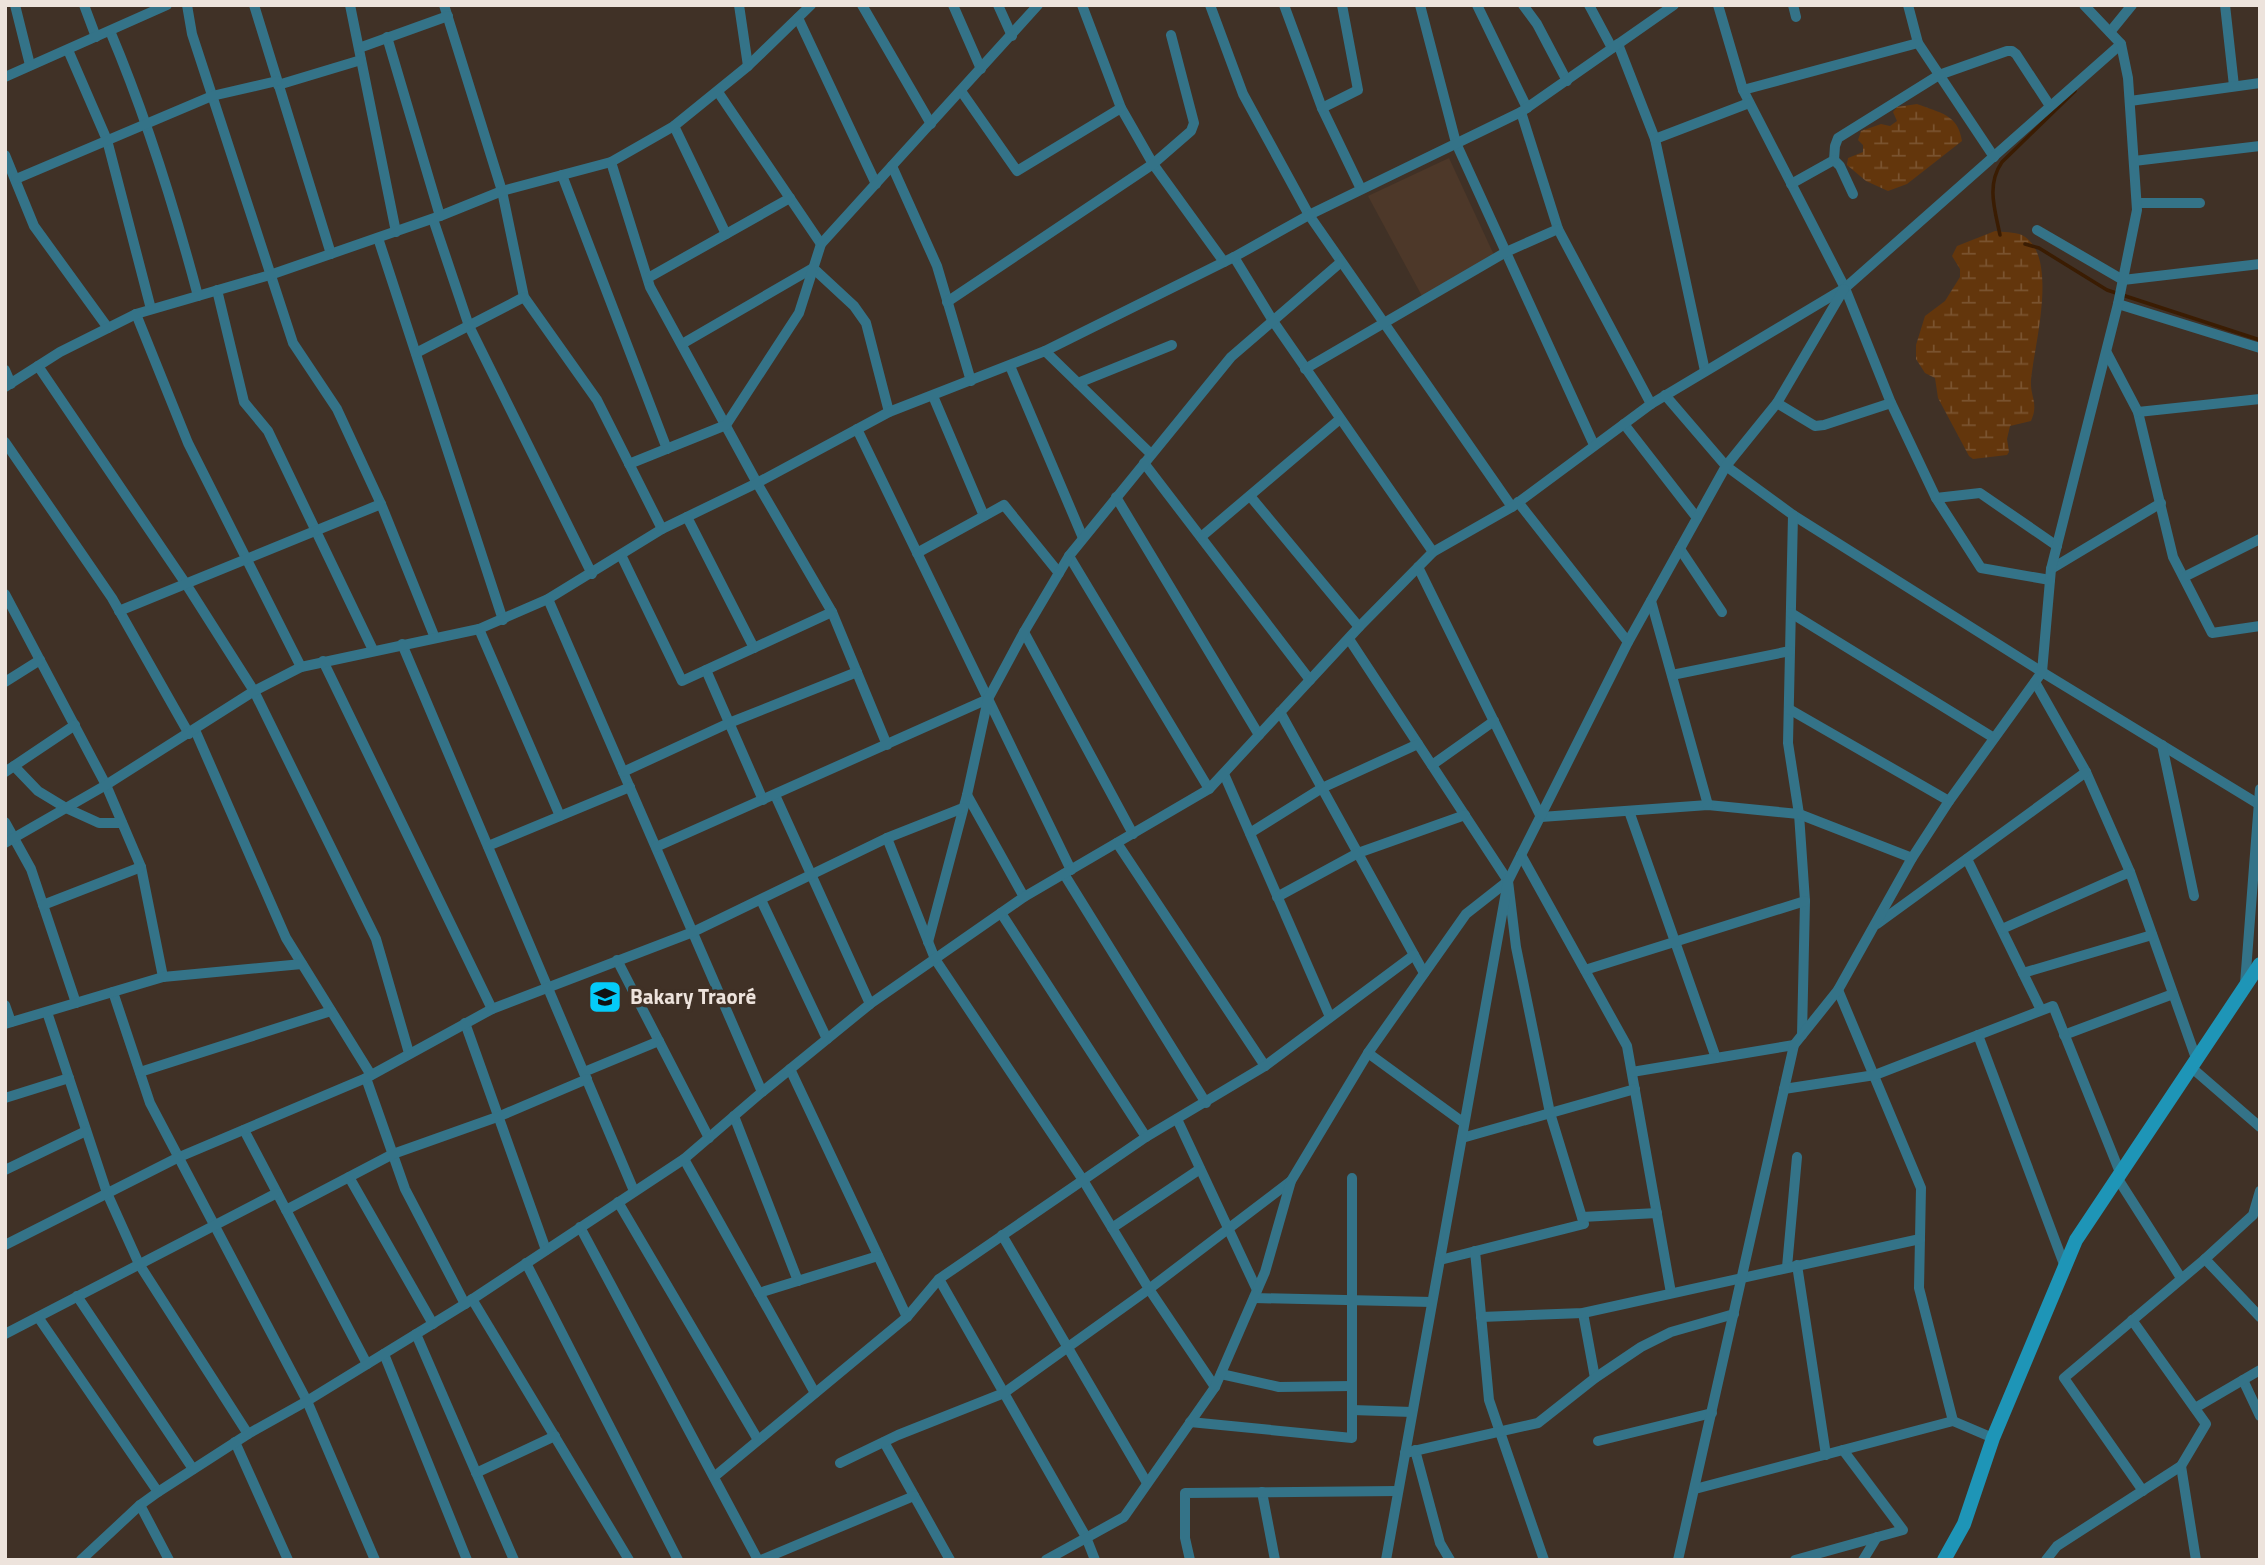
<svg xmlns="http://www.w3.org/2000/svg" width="2265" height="1565" font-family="'Titillium Web',sans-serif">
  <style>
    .built { fill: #4d3829 }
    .wetland { fill: url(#wetland-marsh) }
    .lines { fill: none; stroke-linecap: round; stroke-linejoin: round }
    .stream { stroke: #3a1c02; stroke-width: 3.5 }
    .street { stroke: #347388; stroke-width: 10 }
    .secondary { stroke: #1e95b7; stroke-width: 14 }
    .labels { text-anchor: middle; stroke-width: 7; stroke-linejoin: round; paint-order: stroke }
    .poi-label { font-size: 21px; font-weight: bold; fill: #ede3dc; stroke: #403126; text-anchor: start }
  </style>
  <defs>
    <pattern id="wetland-marsh" width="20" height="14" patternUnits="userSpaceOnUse" patternTransform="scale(1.75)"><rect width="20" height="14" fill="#63360c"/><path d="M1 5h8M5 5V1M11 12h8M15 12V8" fill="none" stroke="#7a532f"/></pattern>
  </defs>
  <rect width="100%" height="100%" fill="#403126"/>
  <!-- built -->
  <path class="built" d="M1449,158l45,97 -72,41 -54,-100z"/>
  <!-- wetland -->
  <g class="wetland">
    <path d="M1917,104c23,9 41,10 45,37l-55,43 -19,7 -22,-10 -19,-16 1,-7 15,-6v-7l-5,-5 3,-9 20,-7 9,2 7,-5 -4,-9 4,-5z"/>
    <path d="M1995,231c7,1 20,1 27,4 38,20 12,111 9,145 -1,17 8,23 0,41l-21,5 -3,13 2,13 -2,3 -34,4 -4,-3 -31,-58 -3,-20 -10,-5 -9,-14v-14l9,-29 20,-15 15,-24v-8l-8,-13 5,-10z"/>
  </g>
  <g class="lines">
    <!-- stream -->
    <g class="stream">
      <path d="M2000,235c-5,-25 -14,-50 2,-73l73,-71"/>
      <path d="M2025,244l14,4 68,42 153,50"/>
    </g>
    <!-- street -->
    <g class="street">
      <path d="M15,5l15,60"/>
      <path d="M84,5l12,32"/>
      <path d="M187,5l5,29 101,309 44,66 44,95 54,134"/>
      <path d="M254,5l77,249"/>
      <path d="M350,5l46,227"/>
      <path d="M444,5l58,186 22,106 73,103 65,129"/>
      <path d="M739,5l9,61"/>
      <path d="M862,5l69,119"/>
      <path d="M953,5l28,64"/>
      <path d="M998,5l14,31"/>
      <path d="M1082,5l39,103 32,56 71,98"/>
      <path d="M1210,5l33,89 66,121 203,292"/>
      <path d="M1284,5l38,103 39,81"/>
      <path d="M1420,5l36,138 138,302"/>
      <path d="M1477,5l50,103"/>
      <path d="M1523,5l14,19 30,57"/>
      <path d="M1589,5l23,43"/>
      <path d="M1718,5l25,85 102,198 46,115 45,95 45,70 69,12"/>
      <path d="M1793,5l3,12"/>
      <path d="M1908,5l10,38 76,114"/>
      <path d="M2225,5l9,81"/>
      <path d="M798,18l78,166"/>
      <path d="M110,31c36,85 64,175 88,265"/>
      <path d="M2110,32l22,-27"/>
      <path d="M387,37l53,179"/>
      <path d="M1618,44l37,95 50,232"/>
      <path d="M359,48l89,-32"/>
      <path d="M68,50l39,90 44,169"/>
      <path d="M5,77l162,-72"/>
      <path d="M278,85l83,-25"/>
      <path d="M1743,90l175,-47"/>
      <path d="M961,91l56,80 104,-63"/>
      <path d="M718,92l103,152"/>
      <path d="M2130,101l130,-18"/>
      <path d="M1322,108l36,-18 -16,-85"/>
      <path d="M1521,112l37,117 93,175"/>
      <path d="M674,126l52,108"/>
      <path d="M1655,139l94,-36"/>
      <path d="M5,155l29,71 74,102"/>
      <path d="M1834,160l1,-14 3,-8 101,-63 68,-24h5l4,3 34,52"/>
      <path d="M2134,161l126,-15"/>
      <path d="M611,162l39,125 107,196 75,129 55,133"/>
      <path d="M892,166l45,100 34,115"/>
      <path d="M562,175l105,274"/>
      <path d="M16,179l196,-83 65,-15"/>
      <path d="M1791,184l43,-24 6,6 13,28"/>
      <path d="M2137,203h63"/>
      <path d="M433,219l36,107 123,248"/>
      <path d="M2037,230l86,50 137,-16"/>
      <path d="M378,238l125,382"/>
      <path d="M1234,257l39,64 160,231"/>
      <path d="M648,278l142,-80"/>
      <path d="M217,290l27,112 24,29 105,219"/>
      <path d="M947,302l206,-138 38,-33 3,-8 -23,-88"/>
      <path d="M2118,304l142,44"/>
      <path d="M136,314l52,129 113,224"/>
      <path d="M682,344l131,-76 41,38 12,17 23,89"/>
      <path d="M1045,351l106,103"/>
      <path d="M416,353l108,-56"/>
      <path d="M2107,353l31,59 35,145 39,76 48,-7"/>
      <path d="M38,366l148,218 68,107 122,248 33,114"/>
      <path d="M1010,366l73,172"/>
      <path d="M1305,369l201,-117 52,-23"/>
      <path d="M5,370l6,14"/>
      <path d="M1078,383l94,-38"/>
      <path d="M5,387l55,-35 76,-38 134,-39 170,-59 62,-25 109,-29 63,-36 74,-60 63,-61"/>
      <path d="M1665,395l61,71 67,49 249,157 218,133"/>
      <path d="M933,396l51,120"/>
      <path d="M1777,403l38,23 9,-1 67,-22"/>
      <path d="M2138,412l122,-13"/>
      <path d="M1624,424l73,94"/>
      <path d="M857,429l214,441"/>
      <path d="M5,442l107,156 77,136"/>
      <path d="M1144,463l166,217"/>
      <path d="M629,464l97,-39 73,-112 22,-69 217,-239"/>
      <path d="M1250,496l109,131"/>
      <path d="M1116,497l143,238"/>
      <path d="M1936,498l44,-5 77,53"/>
      <path d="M1518,502l110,140"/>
      <path d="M1793,515l-5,228 11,71 6,87 -3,134"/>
      <path d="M687,517l67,131"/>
      <path d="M1201,537l139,-118"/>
      <path d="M1680,549l42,63"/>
      <path d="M917,553l87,-48 55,68"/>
      <path d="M621,555l61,126 150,-69"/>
      <path d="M1069,556l140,233"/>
      <path d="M1418,567l123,250 167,-12 91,9 113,44"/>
      <path d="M2051,569l110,-66"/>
      <path d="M2184,577l76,-38"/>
      <path d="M5,594l101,191 35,82 22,110"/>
      <path d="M548,599l214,493"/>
      <path d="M1651,601l57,204"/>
      <path d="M119,611l262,-107"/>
      <path d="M1791,613l203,125"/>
      <path d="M479,629l81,187"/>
      <path d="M1024,632l109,202"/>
      <path d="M1349,639l159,242 8,66 34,166 34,111 -144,36"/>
      <path d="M402,644l232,547"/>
      <path d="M323,661l169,348"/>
      <path d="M706,670l57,130"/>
      <path d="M1672,675l118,-24"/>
      <path d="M5,682l35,-22"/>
      <path d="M2035,682l51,90 44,100 67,189"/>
      <path d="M1789,709l160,92"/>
      <path d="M1280,712l144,261"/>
      <path d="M195,730l91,208 85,137"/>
      <path d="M2162,745l32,151"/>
      <path d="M1432,765l62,-44"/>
      <path d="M14,766l24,25 28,17 33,15h23"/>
      <path d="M5,772l70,-47"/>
      <path d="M623,772l106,-49 128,-51"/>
      <path d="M1224,774l106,243"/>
      <path d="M775,795l95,209"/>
      <path d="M967,795l57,102"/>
      <path d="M1629,811l87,247"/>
      <path d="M5,822l26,47 45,134"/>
      <path d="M1250,833l72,-45 96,-44"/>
      <path d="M887,838l48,121 148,221 66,109 66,98"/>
      <path d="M5,843l101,-58 148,-94 47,-24 178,-38 69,-30 114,-70 95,-46 132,-71 156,-61 189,-94 75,-42 212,-103 153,-107"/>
      <path d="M1117,843l148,223"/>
      <path d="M488,846l142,-59"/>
      <path d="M656,847l332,-148"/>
      <path d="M1521,855l106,191 44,247"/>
      <path d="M1967,859l74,151"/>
      <path d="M1064,874l142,229"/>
      <path d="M1277,897l81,-44 107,-38"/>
      <path d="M761,900l66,139"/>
      <path d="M43,905l98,-38"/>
      <path d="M1001,913l145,224"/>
      <path d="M1877,924l209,-152"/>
      <path d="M2002,929l128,-57"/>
      <path d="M928,942l39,-147 21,-96 36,-67 45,-76 162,-199 110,-95"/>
      <path d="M617,960l92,178"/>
      <path d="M1585,970l220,-69"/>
      <path d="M2023,973l129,-38"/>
      <path d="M2245,984l15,-195"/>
      <path d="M1838,990l83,198 -2,100 34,133"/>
      <path d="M113,992l37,111 157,298 68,159"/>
      <path d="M5,1005l6,17"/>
      <path d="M47,1012l60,181 32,71 109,170"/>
      <path d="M465,1023l81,227"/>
      <path d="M5,1024l158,-47 139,-13"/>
      <path d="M1978,1035l87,232"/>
      <path d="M2064,1035l109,-41"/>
      <path d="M1368,1053l96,70"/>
      <path d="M2192,1068l68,59"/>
      <path d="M790,1069l117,248"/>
      <path d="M140,1072l191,-61"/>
      <path d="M584,1072l75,-31"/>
      <path d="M1632,1072l162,-27"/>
      <path d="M366,1078l39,111 60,115"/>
      <path d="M1784,1089l91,-14 178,-69 68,169"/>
      <path d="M5,1098l64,-20"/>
      <path d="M734,1116l64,165"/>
      <path d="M1177,1119l80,171"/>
      <path d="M244,1130l123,234"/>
      <path d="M1462,1138l173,-49"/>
      <path d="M684,1159l131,234"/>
      <path d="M5,1170l81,-39"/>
      <path d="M349,1177l84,147"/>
      <path d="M2118,1179l63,99"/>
      <path d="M618,1202l140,238"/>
      <path d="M286,1210l107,-56 107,-38 87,-37"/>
      <path d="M1582,1217l75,-4"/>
      <path d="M580,1227l178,333"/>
      <path d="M1112,1228l88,-59"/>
      <path d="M1002,1235l145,248"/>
      <path d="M5,1245l172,-87 189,-80 126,-69 201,-77 194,-94 76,-30"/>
      <path d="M1475,1251l14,149 55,160"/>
      <path d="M2205,1259l55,58"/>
      <path d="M526,1263l152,297"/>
      <path d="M1797,1265l29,190"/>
      <path d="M1787,1267l10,-110"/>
      <path d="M939,1279l147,258 9,23"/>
      <path d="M759,1293l119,-37"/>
      <path d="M77,1296l116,173"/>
      <path d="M1254,1298l178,4"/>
      <path d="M472,1299l157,261"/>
      <path d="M1583,1313l12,65"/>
      <path d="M38,1317l120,175"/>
      <path d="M1481,1317l102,-4 337,-74"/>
      <path d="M5,1334l272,-141"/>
      <path d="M416,1334l98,226"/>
      <path d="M384,1354l83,206"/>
      <path d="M1221,1374l58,13 73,-1"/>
      <path d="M2243,1380l17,36"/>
      <path d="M2195,1408l65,-38"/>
      <path d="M1352,1410l60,2"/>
      <path d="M1190,1422l162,16v-260"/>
      <path d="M1598,1441l114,-28"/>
      <path d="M235,1442l53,118"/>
      <path d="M884,1442l66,118"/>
      <path d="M1415,1450l25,93 10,17"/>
      <path d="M1405,1453l133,-30 57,-45 46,-31 30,-15 63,-18"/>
      <path d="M840,1463l58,-28 106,-42 145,-104 142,-108"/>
      <path d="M2181,1466l15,94"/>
      <path d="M476,1473l79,-37"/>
      <path d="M714,1477l193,-160 32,-38 207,-142 119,-71 149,-111"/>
      <path d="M1695,1489l258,-68 40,17"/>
      <path d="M2143,1491l-79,-113 141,-119 48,-44 7,-24"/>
      <path d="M1262,1492l13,68"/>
      <path d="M140,1505l29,55"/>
      <path d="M81,1560l59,-55 18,-13 90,-58 59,-33 158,-97 219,-145 78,-67 108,-88 154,-107 185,-108 150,-162 74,-75 79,-45 139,-103 194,-116 276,-244"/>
      <path d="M761,1560l153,-64"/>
      <path d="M1046,1560l78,-43 91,-130 50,-115 26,-91 77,-128 98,-139 42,-33"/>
      <path d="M1190,1560l-5,-22v-45l213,-2"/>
      <path d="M1386,1560l122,-679 120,-239 98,-176 51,-63 67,-114"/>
      <path d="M1678,1560l116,-515 44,-55 74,-132 37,-57 93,-129 9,-103 67,-265 19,-94 -9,-132 -7,-34 -37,-39"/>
      <path d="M1795,1560l108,-30 -60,-80"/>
      <path d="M1863,1560l14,-23"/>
      <path d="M2046,1560l11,-14 124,-80 25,-42 -74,-104"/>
    </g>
    <!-- secondary -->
    <path class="secondary" d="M1944,1560l20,-36 29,-86 83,-198 184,-276"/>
  </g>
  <!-- icons -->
  <defs>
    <symbol id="school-square" viewBox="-11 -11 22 22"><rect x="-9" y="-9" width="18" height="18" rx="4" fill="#04cbf9" stroke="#403126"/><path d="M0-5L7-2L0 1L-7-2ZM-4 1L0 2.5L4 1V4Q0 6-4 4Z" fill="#111"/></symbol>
  </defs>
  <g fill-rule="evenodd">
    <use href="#school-square" x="586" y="978" width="38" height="38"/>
  </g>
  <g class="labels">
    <!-- poi labels -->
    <g class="poi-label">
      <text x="630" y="1004">Bakary Traoré</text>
    </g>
  </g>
  <!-- border -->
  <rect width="2265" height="1565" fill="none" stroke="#ede3dc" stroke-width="14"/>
</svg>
